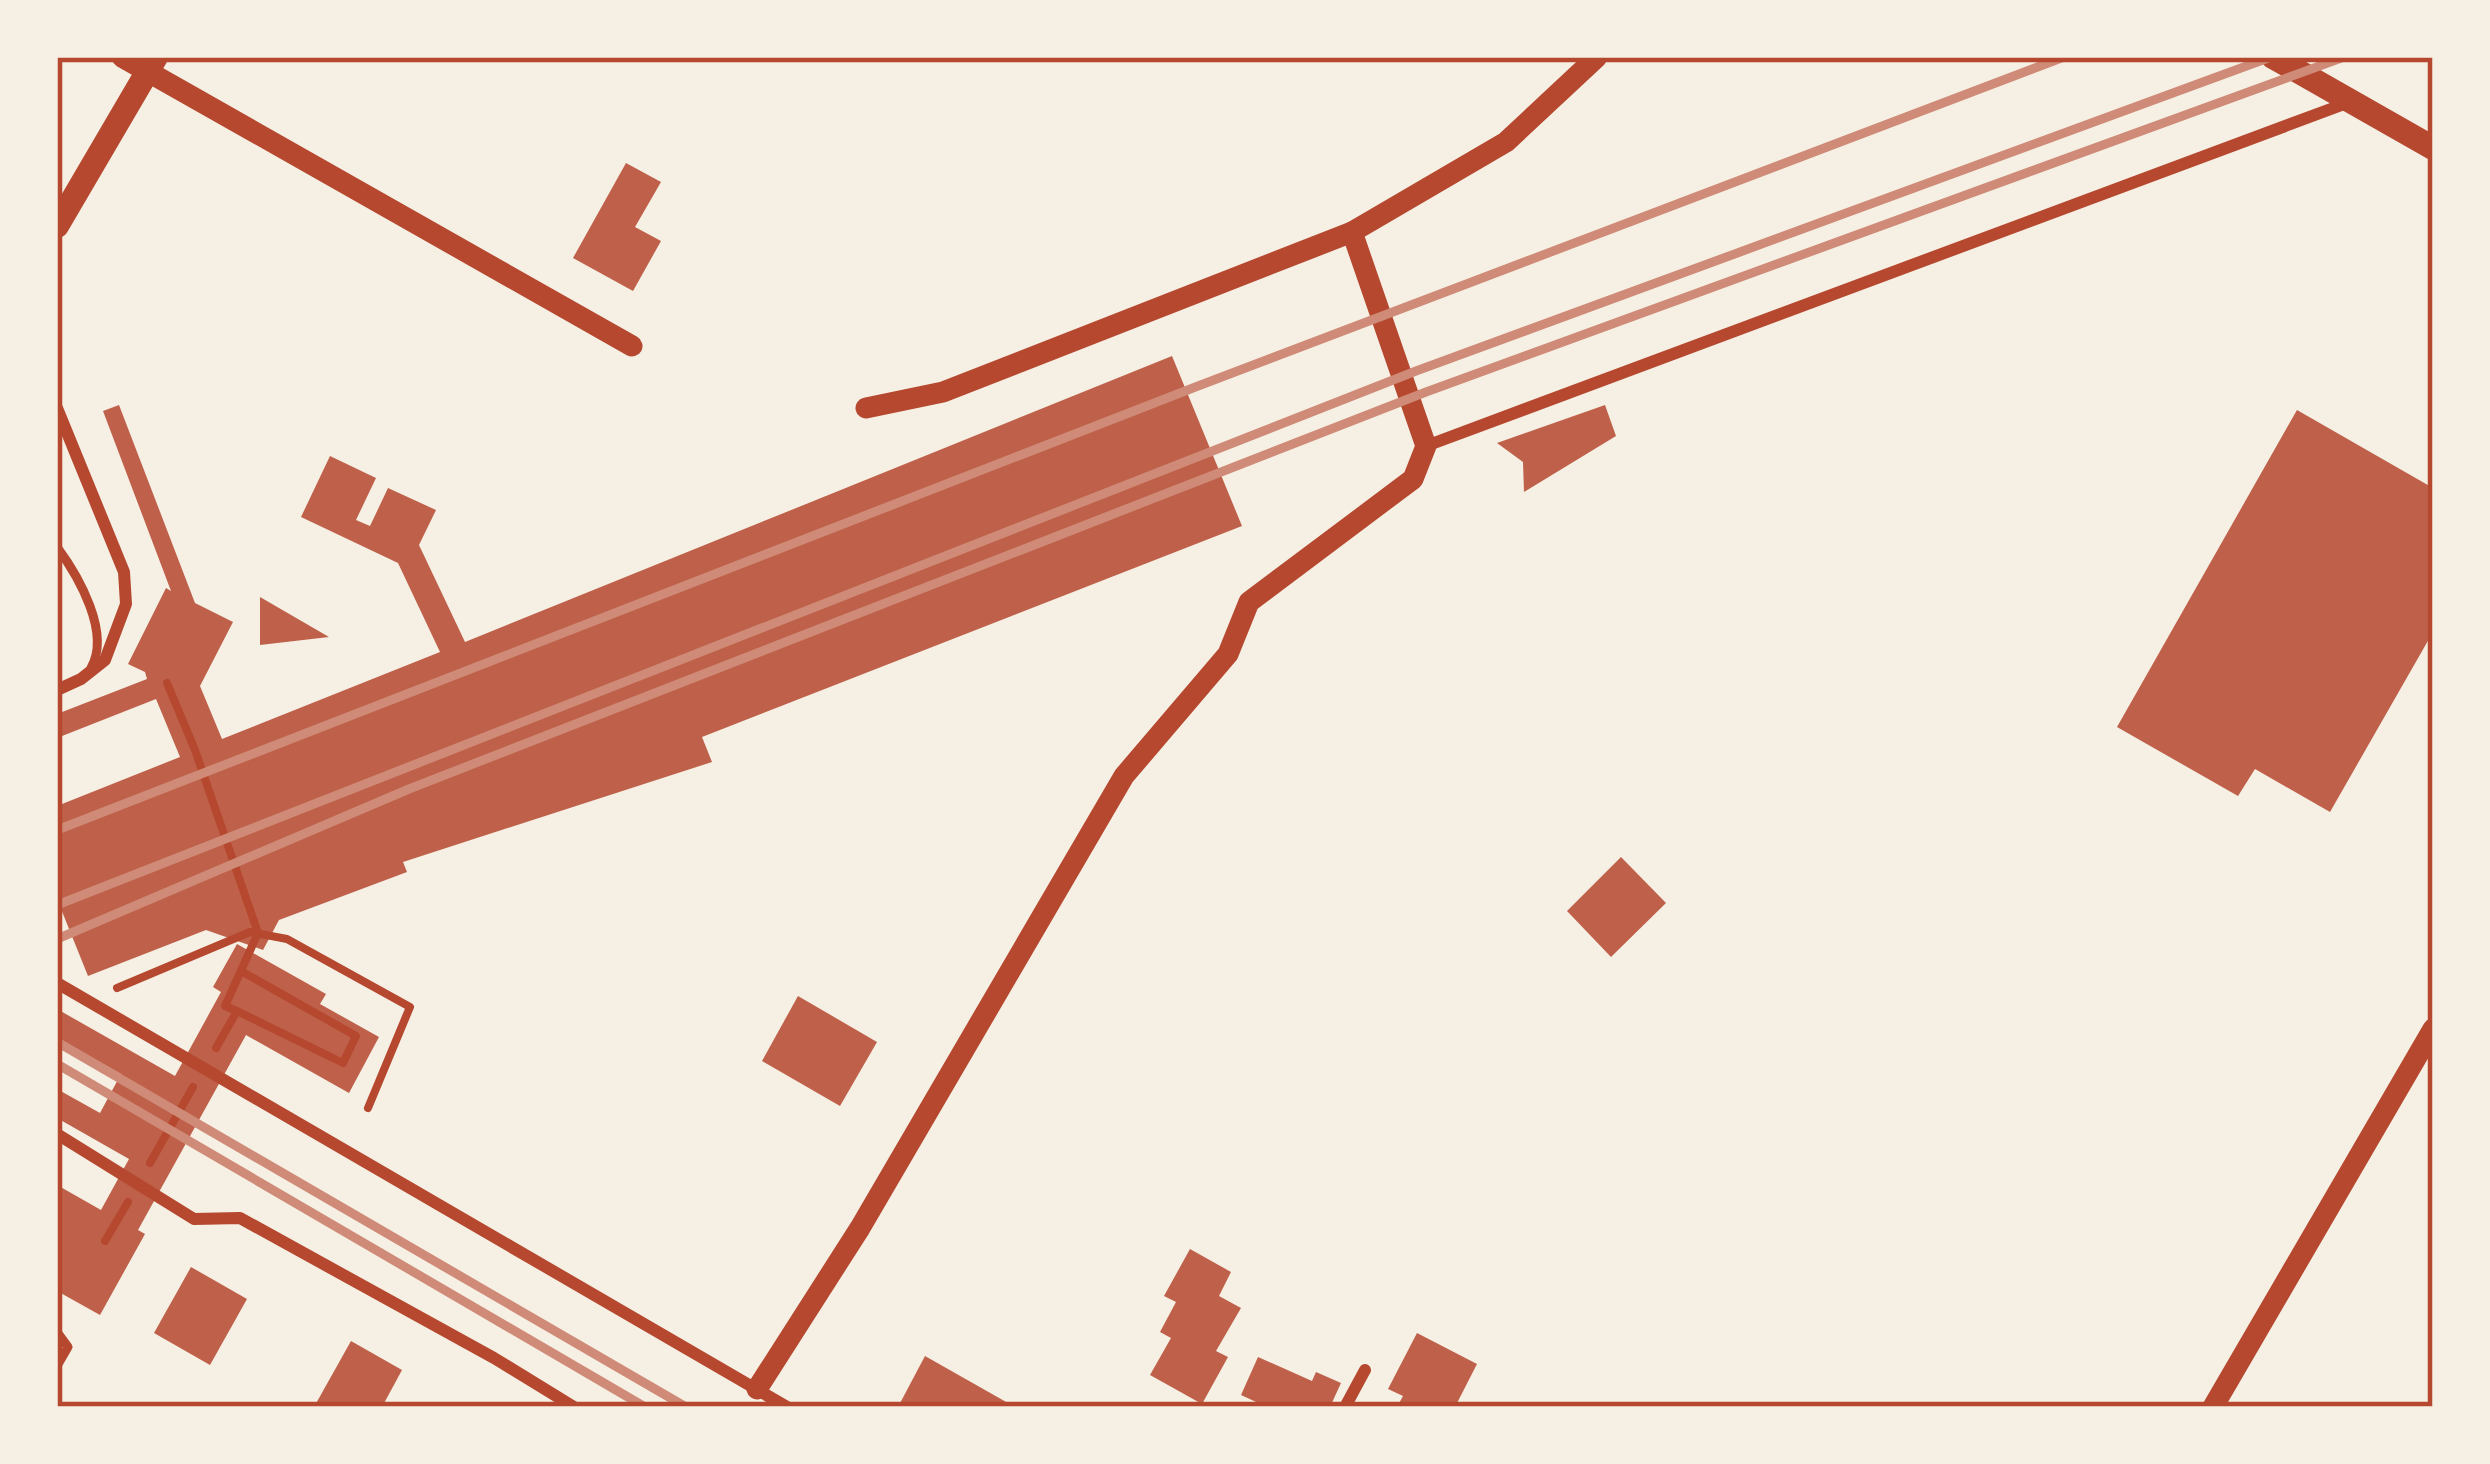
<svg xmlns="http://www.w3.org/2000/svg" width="2490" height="1464" font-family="'Work Sans',sans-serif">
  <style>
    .building { fill: #bf614a }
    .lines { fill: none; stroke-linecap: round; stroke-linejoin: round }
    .path { stroke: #b5482f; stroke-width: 8 }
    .service { stroke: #b5482f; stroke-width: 9 }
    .minor { stroke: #b5482f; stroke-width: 12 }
    .tertiary { stroke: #b5482f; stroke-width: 21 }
    .secondary { stroke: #b5482f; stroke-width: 24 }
    .rail { stroke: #cf8b77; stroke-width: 9 }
    .neatline { fill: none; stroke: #b5482f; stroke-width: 4.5 }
  </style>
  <rect width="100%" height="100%" fill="#f6efe4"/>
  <!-- building -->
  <g class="building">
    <path d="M626,163l35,19 -26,45 26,14 -28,50 -60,-33z"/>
    <path d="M1172,356l70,170 -540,211 10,25 -309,100 4,10 -128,48 -16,30 -57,-20 -118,46 -31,-77v-93l123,-49 -24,-58 -99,39v-24l90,-35 -2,-7 -17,-8 38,-76 5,3 -68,-180 16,-6 76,198 38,19 -33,64 22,53 218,-87 -42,-89 -97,-46 29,-61 46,22 -20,42 14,6 18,-38 48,22 -17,35 46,97z"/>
    <path d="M1605,405l11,31 -92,56 -1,-30 -26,-19z"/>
    <path d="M2297,410l136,78v144l-103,180 -75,-43 -17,27 -121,-69z"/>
    <path d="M260,597l69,40 -69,8z"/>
    <path d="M1621,857l45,46 -55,54 -44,-46z"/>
    <path d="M237,944l89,50 -6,10 59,33 -30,56 -103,-58 -108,195 7,4 -45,81 -43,-24v-106l44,25 28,-51 -72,-41v-29l43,24 21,-39 -64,-36v-29l118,67 46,-84 -8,-5z"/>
    <path d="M798,996l79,46 -37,64 -78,-45z"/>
    <path d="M1190,1249l41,23 -12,24 22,12 -25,43 12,6 -26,47 -52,-29 21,-37 -11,-6 16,-30 -12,-6z"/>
    <path d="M191,1267l56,32 -37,66 -56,-32z"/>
    <path d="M1417,1333l60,31 -22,43h-58l6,-11 -15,-7z"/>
    <path d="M351,1341l51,29 -20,37h-68z"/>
    <path d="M925,1356l90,51h-117z"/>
    <path d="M1258,1357l54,24 4,-9 25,11 -11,24h-63l-26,-12z"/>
  </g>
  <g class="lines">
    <!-- path -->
    <g class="path">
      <path d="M167,683l28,67 63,183 -33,73 12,5"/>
      <path d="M117,988l133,-56 37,7 123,68 -42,101"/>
      <path d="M216,1048l21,-37 106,52 13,-27 -115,-65"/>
      <path d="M150,1163l43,-76"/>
      <path d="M105,1241l23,-39"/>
    </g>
    <!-- service -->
    <g class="service">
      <path d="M57,547c22,30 54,86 34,121"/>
      <path d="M57,1332l11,15 -11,19"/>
    </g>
    <!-- minor -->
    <g class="minor">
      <path d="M57,408l67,164 2,32 -21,56 -24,19 -24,11"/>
      <path d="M1426,446l921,-343"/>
      <path d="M57,983l730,424"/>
      <path d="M57,1134l137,85 46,-1 254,140 80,49"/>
      <path d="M1345,1407l20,-37"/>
    </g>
    <!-- tertiary -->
    <g class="tertiary">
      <path d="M122,57l510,289"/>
      <path d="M866,408l77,-16 409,-160"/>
      <path d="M757,1389l103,-161 264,-452 104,-122 21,-52 164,-123 13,-33 -74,-214 154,-90 91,-85"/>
      <path d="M2213,1407l220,-378"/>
    </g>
    <!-- secondary -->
    <g class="secondary">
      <path d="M2273,57l160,91"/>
      <path d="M57,226l99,-169"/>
    </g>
    <!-- rail -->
    <g class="rail">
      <path d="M57,830l1141,-444 866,-329"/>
      <path d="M57,905l1359,-534 855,-314"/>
      <path d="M57,939l352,-150 1017,-397 918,-335"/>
      <path d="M57,1042l629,365"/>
      <path d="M57,1064l588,343"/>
    </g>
  </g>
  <!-- border -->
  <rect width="2490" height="1464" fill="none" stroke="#f6efe4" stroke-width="120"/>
  <rect x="60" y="60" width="2370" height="1344" class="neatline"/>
</svg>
